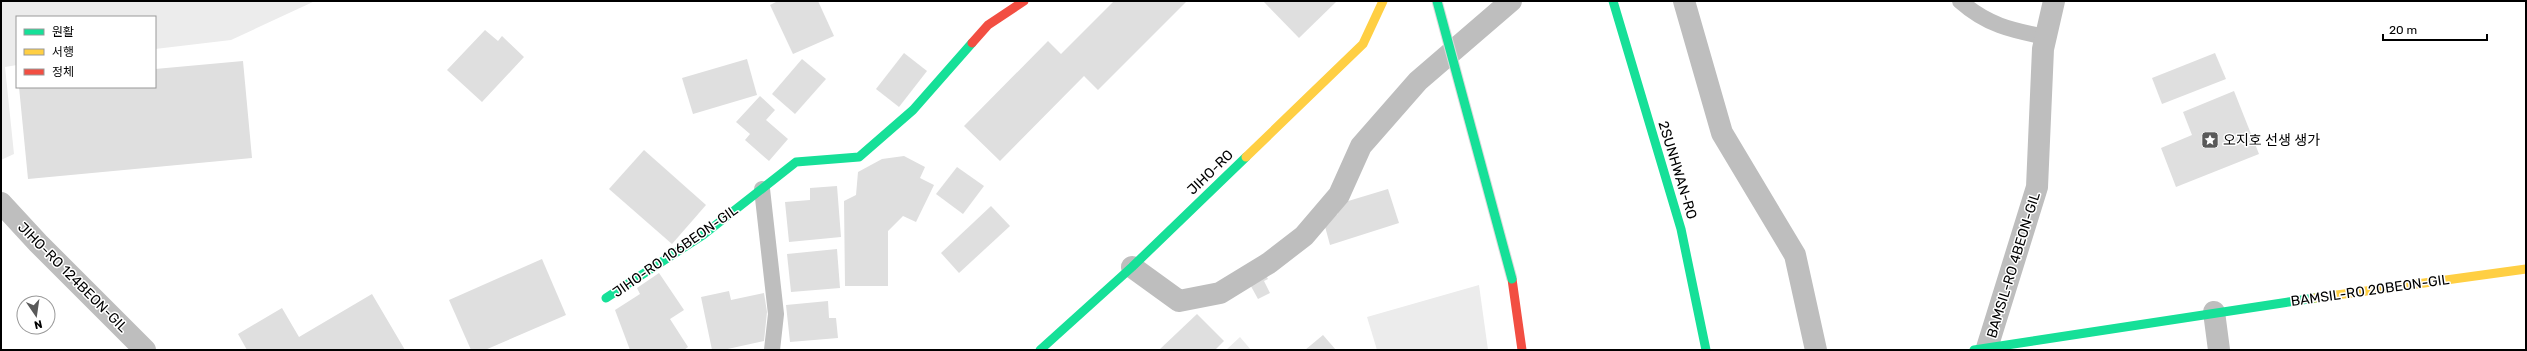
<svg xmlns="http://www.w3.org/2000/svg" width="2527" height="351" font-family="Rubik,'Noto Sans KR',sans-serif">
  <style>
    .green { fill: #ececec }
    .building { fill: #dfdfdf }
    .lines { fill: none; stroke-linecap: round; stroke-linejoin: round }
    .lane { stroke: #bebebe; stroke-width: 16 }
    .street { stroke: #bebebe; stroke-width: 22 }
    .fast { stroke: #16e098; stroke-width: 9 }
    .slow { stroke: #ffcf43; stroke-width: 9 }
    .jam { stroke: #f24e42; stroke-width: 9 }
    .fast-bridge-casing { stroke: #dbdbdb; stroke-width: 11; stroke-linecap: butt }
    .fast-bridge { stroke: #16e098; stroke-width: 9 }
    .labels { text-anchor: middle; stroke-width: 3; stroke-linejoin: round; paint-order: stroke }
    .poi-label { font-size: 14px; fill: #000; stroke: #fff; text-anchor: start }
    .street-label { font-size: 14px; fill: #000; stroke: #fff }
  </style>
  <rect width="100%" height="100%" fill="#fff"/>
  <!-- green -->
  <g class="green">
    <path d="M1,1h314l-84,39 -76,9v-32h-138v48l-12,2 9,87 -13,6z"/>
    <path d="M1479,285l9,65h-111l-10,-33z"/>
    <path d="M1240,337l11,13h-25z"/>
  </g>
  <!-- building -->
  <g class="building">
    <path d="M778,1h40l16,35 -41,18 -23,-49z"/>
    <path d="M1114,1h73l-89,89 -14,-14 -84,85 -36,-35 84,-85 13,13z"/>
    <path d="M1263,1h74l-38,37z"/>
    <path d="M485,30l13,11 4,-5 22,21 -42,45 -35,-32z"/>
    <path d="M904,53l23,18 -28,36 -23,-18z"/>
    <path d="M2215,53l11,26 -64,25 -10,-26z"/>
    <path d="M747,59l10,36 -64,19 -11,-36z"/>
    <path d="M802,59l24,20 -31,35 -23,-20z"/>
    <path d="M243,61l9,97 -224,21 -9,-92h136v-18z"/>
    <path d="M2234,91l25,63 -83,33 -15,-39 31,-13 -9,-23z"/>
    <path d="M760,96l15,14 -9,10 22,19 -19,22 -24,-21 5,-6 -14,-12z"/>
    <path d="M644,150l62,55 -34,39 -63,-55z"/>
    <path d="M904,156l21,11 -5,11 14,7 -18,37 -13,-6 -15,15v55h-43l-1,-85 12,-6 2,-23 24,-13z"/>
    <path d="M957,167l27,19 -21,28 -27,-20z"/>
    <path d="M837,186l4,51 -52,5 -4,-40 25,-2v-12z"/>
    <path d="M1388,189l11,34 -69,22 -7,-26 15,-5 -3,-9z"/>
    <path d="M991,206l19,20 -51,47 -18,-20z"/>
    <path d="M837,249l3,39 -49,4 -4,-38z"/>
    <path d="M542,259l24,56 -81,35h-14l-22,-50z"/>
    <path d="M1263,270l5,9 -4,2 6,12 -12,6 -11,-20z"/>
    <path d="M659,273l25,37 -14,9 18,28 -4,3h-54l-15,-40 25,-16 -3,-6z"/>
    <path d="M729,291l2,9 33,-7 3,19 -3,29 -41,9h-11l-11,-53z"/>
    <path d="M372,294l33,56h-158l-9,-16 44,-26 17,29z"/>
    <path d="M828,301l1,17h7l2,20 -48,4 -4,-37z"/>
    <path d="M1197,314l27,27 -9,9h-56z"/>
    <path d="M1323,335l13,15h-31z"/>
  </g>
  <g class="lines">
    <!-- lane -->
    <g class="lane">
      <path d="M1960,1c27,24 51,29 85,36"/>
      <path d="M762,189l14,125 -4,36"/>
    </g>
    <!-- street -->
    <g class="street">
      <path d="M1684,1l38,132 73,122 21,95"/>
      <path d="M1,203l37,40 107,107"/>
      <path d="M1132,267l47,34 41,-8 49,-30 35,-27 35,-41 22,-49 57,-65 93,-80"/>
      <path d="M2214,312l5,38"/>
      <path d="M1987,348l50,-161 6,-138 11,-48"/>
    </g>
    <!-- fast -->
    <g class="fast">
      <path d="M1613,1l68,228 25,121"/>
      <path d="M606,298l97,-63 93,-73 63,-5 54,-47 59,-67"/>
      <path d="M1040,350l92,-83 114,-110"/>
      <path d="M1974,350l341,-52"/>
    </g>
    <!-- slow -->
    <g class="slow">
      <path d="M1246,157l117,-113 20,-43"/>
      <path d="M2315,298l211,-29"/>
    </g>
    <!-- jam -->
    <g class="jam">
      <path d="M972,43l16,-18 36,-24"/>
      <path d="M1512,279l10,71"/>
    </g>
    <defs>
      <path id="fast-bridge" d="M1437,1l75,278"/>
    </defs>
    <!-- fast-bridge casing -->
    <use href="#fast-bridge" class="fast-bridge-casing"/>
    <!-- fast-bridge -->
    <use href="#fast-bridge" class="fast-bridge"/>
  </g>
  <!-- icons -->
  <defs>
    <symbol id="sight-square" viewBox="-11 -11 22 22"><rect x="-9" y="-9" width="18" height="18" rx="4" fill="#595959" stroke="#fff"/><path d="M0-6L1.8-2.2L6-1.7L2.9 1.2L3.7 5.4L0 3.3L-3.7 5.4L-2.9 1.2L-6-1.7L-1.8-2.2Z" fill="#fff"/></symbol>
  </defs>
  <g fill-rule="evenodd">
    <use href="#sight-square" x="2200" y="130" width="20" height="20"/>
  </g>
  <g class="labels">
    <!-- poi labels -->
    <g class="poi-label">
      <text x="2223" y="145">오지호 선생 생가</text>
    </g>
    <!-- street labels -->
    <g class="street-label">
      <text transform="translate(1678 170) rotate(73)" y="5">2SUNHWAN-RO</text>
      <text transform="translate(1210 172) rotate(-44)" y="5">JIHO-RO</text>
      <text transform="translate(675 251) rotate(-35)" y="5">JIHO-RO 106BEON-GIL</text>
      <text transform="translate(2013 265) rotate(-73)" y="5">BAMSIL-RO 4BEON-GIL</text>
      <text transform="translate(73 277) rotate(45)" y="5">JIHO-RO 124BEON-GIL</text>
      <text transform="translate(2370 290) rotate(-8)" y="5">BAMSIL-RO 20BEON-GIL</text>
    </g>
  </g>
  <!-- border -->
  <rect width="2527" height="351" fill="none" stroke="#000000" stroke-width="4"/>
  <!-- legend -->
  <rect x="16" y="16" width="140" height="72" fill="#ffffff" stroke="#999999"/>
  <rect x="24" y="29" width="20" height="6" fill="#16e098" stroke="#999999"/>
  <text x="52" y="36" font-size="12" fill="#000000">원활</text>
  <rect x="24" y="49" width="20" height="6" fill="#ffcf43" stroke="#999999"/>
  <text x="52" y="56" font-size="12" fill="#000000">서행</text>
  <rect x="24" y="69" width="20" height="6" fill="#f24e42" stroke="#999999"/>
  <text x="52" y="76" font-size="12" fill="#000000">정체</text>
  <!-- north arrow -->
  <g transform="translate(36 315) rotate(167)"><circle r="19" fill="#ffffff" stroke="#999999"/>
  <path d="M0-3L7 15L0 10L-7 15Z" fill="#595959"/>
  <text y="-6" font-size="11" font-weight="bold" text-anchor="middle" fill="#000000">N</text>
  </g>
  <!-- scale -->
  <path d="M2383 34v6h104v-6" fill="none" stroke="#000000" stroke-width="2"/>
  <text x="2389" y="34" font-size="12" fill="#000000" stroke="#ffffff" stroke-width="3" paint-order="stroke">20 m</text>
</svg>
